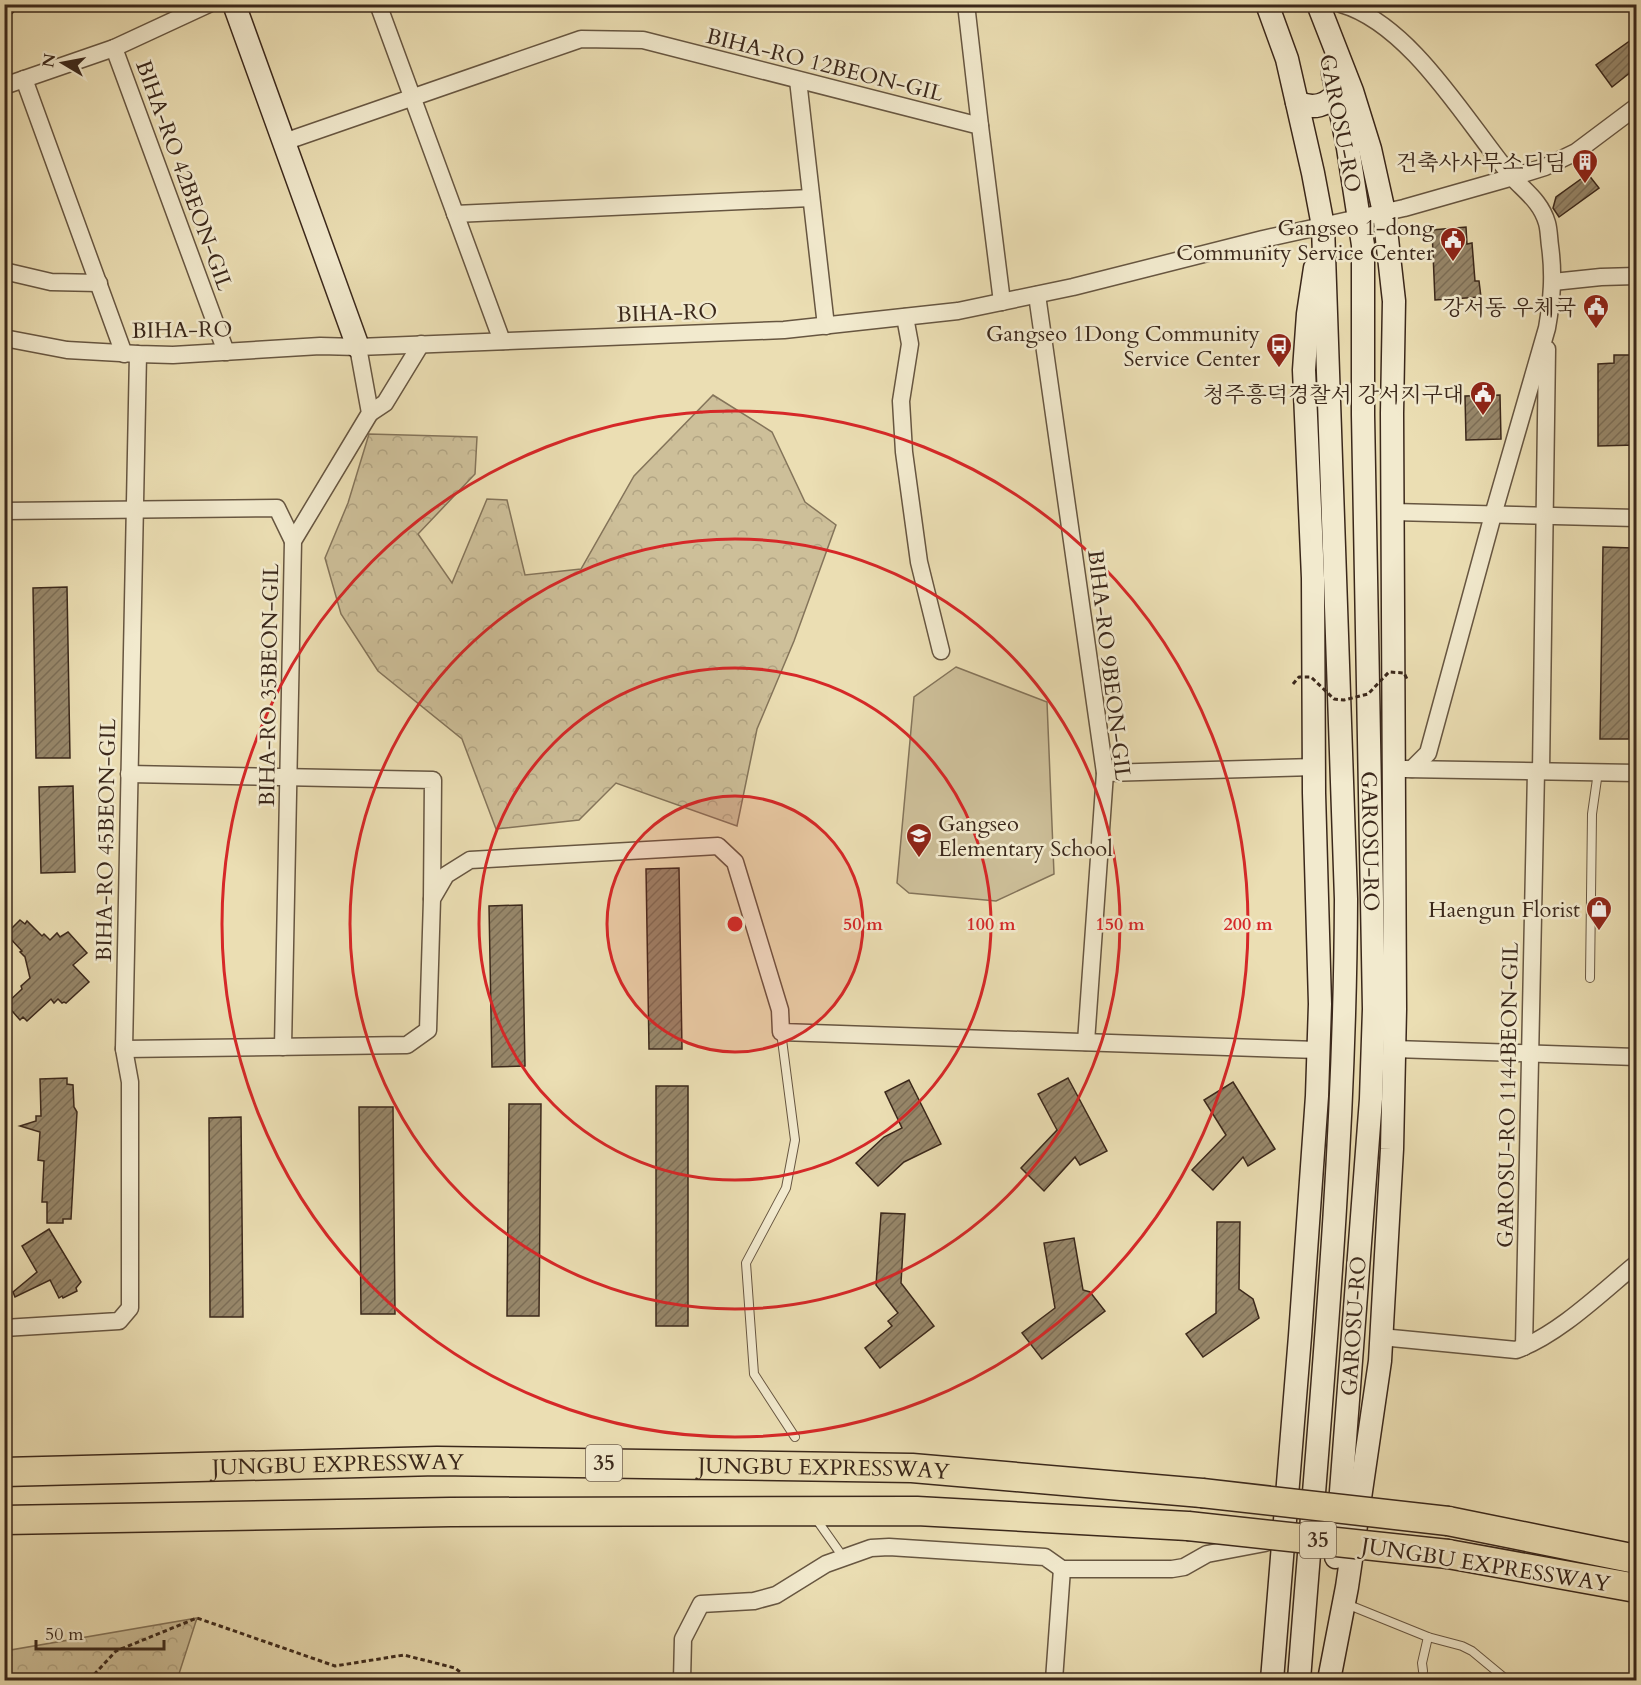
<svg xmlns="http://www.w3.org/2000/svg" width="1641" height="1685" font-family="Cardo,'Noto Serif KR',serif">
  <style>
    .forest { fill: url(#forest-crowns); stroke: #84745a; stroke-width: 1.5 }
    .pitch { fill: #cdbf99; stroke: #84745a; stroke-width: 1.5 }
    .building { fill: url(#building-hatch); stroke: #3b281b; stroke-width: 1.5 }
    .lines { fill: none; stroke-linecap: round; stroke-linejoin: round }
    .lane-casing { stroke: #675641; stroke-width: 10 }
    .street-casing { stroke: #675641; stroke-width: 19 }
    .secondary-casing { stroke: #3b281b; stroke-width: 25 }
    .highway-casing { stroke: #3b281b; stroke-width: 31 }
    .path { stroke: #3b281b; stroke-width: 3; stroke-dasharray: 4.5 3; stroke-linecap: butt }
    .lane { stroke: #f2eace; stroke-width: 8 }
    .street { stroke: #f2eace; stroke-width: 16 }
    .secondary { stroke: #f2eace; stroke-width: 22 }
    .highway { stroke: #ebdeb3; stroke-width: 28 }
    .highway-bridge-casing { stroke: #3b281b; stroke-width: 31; stroke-linecap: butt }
    .path-bridge { stroke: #3b281b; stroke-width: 3; stroke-dasharray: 4.5 3; stroke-linecap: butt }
    .highway-bridge { stroke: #ebdeb3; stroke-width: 28 }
    .ring { fill: none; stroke: #d62828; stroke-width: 3 }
    .labels { text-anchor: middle; stroke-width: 5; stroke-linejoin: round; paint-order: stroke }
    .shield { fill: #f2eace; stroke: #726251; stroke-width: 1.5 }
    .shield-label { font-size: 21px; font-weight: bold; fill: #3b281b }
    .street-label { font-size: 22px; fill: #3b281b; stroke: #f2eace }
    .poi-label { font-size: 22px; fill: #3b281b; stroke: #f2eace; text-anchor: end }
    .centre { fill: #d62828; stroke: #f2eace; stroke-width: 3 }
    .ring-label { font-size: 18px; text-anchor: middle; font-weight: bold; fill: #d62828; stroke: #f2eace; stroke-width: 5; stroke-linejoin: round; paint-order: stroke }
  </style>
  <defs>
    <pattern id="forest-crowns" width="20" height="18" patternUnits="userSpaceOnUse" patternTransform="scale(1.5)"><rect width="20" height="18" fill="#cdbf99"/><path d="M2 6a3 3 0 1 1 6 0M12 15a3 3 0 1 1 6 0" fill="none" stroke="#b1a483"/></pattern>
    <pattern id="building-hatch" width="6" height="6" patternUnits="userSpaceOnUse" patternTransform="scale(1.5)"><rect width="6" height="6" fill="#97876a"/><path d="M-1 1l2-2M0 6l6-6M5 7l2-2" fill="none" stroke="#7c6e56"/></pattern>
  </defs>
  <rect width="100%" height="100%" fill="#ebdeb3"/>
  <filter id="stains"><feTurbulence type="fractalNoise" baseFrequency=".00333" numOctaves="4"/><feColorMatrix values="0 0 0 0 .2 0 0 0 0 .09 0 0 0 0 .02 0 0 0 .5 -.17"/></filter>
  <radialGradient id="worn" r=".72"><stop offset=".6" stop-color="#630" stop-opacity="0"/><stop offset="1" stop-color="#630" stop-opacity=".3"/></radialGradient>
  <!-- forest -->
  <g class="forest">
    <path d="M713,395l59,37 33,70 31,23 -42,116 -37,88 -20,97 -121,-43 -37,37 -83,9 -34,-90 -84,-68 -37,-57 -16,-56 23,-55 21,-69 108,3 -2,37 -57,60 34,49 35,-84 20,1 18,75 56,-6 53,-93z"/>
    <path d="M197,1618l-20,62h-172v-29z"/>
  </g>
  <!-- pitch -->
  <path class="pitch" d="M956,667l91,35 7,172 -58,27 -87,-8 -12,-10 17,-186z"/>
  <!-- building -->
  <g class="building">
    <path d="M1631,40l5,7v21l-24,19 -16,-22z"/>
    <path d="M1588,174l11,14 -40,29 -6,-9 3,-11z"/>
    <path d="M1466,227l1,17 5,-1 3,38h4l2,16 -46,3 -3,-70z"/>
    <path d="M1614,355h22v90l-38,1v-82l16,-1z"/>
    <path d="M1500,395l1,44 -35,1 -1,-44z"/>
    <path d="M1603,547l29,1 -3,191h-29z"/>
    <path d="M67,587l3,171h-34l-3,-170z"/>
    <path d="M73,786l2,86 -34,1 -2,-86z"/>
    <path d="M679,868l3,181h-33l-3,-180z"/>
    <path d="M522,905l3,161 -33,1 -3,-161z"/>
    <path d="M20,920l5,4 2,-3 15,15 2,-2 6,6 7,-7 3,4 8,-5 19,21 -14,12 16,17 -23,21 -2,-1 -2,1 -4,-4 -4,4 -3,-4 -24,22 -4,-4 -3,3 -14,-16 16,-15 -1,-3 9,-8 -5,-21 -5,-5 2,-1 -16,-17z"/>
    <path d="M67,1078v6l6,1 1,22 3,5 -6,107h-8v4h-16v-21h-5l2,-41 -6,-1 2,-28 -20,-6 16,-5v-5h5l-1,-37z"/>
    <path d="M1068,1078l39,73 -27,14 -5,-8 -31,34 -23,-23 36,-38 -19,-36z"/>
    <path d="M909,1080l32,64 -37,18 -26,24 -22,-23 28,-26 18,-9 -17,-36z"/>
    <path d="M1233,1082l42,67 -27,17 -5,-9 -30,33 -21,-20 34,-35 -22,-35z"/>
    <rect x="656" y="1086" width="32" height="240"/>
    <path d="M509,1104h32l-2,212h-32z"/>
    <path d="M359,1107h34l2,207h-34z"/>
    <path d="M241,1117l2,200h-33l-1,-199z"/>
    <path d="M881,1213l24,1 -4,69 33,43 -54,42 -15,-20 27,-22 -4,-5 10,-8 -22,-28z"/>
    <path d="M1217,1222h23l-1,67 14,10 6,19 -56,39 -17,-23 30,-21z"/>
    <path d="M49,1229l32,53 -5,6 1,3 -14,7 -1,-2 -3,2 -9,-18 -35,17 -2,-5 24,-20 -15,-26z"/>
    <path d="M1074,1238l9,52 7,2 15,19 -63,48 -20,-26 33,-25 -11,-65z"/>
  </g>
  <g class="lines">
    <defs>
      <g id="lane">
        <path d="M1590,978l2,-164 6,-42"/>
        <path d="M781,1032l14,108 -9,48 -40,75 8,111 41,63"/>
        <path d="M819,1523l24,34"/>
        <path d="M1344,1603l84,34 34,9 10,5 35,29"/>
        <path d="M1423,1671l-1,-8 6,-26"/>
      </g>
      <g id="street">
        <path d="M378,4l124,337"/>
        <path d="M966,4l14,122"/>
        <path d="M1341,4c70,20 126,119 171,173 14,15 29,25 35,46 2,7 2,16 3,23 4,29 2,53 -3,82l-54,187 -65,238 -16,16"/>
        <path d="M114,48l112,304"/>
        <path d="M24,79l100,275"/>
        <path d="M798,80l28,246"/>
        <path d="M4,86l110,-38 95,-44"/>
        <path d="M284,142l297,-103 62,1 337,86 22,176"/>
        <path d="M455,214l356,-16"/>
        <path d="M4,271l47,11 48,1"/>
        <path d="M1553,282l48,-5 35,-1"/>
        <path d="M1037,295l68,478 -19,269"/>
        <path d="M905,317l5,27 -9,57 3,51 15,110 22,89"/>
        <path d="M4,338l63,12 71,4 35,1 147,-9 38,1 426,-17 174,-19 115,-24 190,-48 141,-31 109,-31 32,-10 31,-15 60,-45"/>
        <path d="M370,413l15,-10 36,-59"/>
        <path d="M4,511l273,-3 16,33"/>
        <path d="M1393,512l243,6"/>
        <path d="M1405,769l231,4"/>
        <path d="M1541,771l6,-422"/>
        <path d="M1105,773l209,-6"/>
        <path d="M129,774l304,6 -1,119"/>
        <path d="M283,1047l10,-506 77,-128 -12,-66"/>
        <path d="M124,1049l283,-4 21,-15 4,-131 14,-24 24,-15 248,-14 17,16 45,148 1,22 537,18"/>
        <path d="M1394,1049l242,8"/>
        <path d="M4,1328l115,-7 11,-13v-226l-6,-33 14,-695"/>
        <path d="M1381,1337l135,13c42,-15 85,-57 120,-86"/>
        <path d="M1524,1347l12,-576"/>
        <path d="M682,1680l1,-41 18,-35 53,-3 22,-6 50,-31 45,-16 18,-1 156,10 17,12h110l12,-2 23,-13 58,-11"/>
        <path d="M1054,1680l8,-111"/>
      </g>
      <g id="secondary">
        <path d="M234,4l124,343"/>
        <path d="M1267,4l20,55 26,114 10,53 23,673c-1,261 -27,521 -47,781"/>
        <path d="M1318,4l34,87 18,58 14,63 10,89 -2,112 3,596 -3,140 -12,212 -33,226 -18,93"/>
        <path d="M4,5l1,-1"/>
        <path id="s1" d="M1333,73l15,75 15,97v170l11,594 -3,90 -35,458"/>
        <path d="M1297,102c16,8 30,4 41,-10"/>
        <path d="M1272,1680l28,-344 17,-240 3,-92 -6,-211 -1,-215 -9,-208 4,-56 7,-46"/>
      </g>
      <g id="highway">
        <path id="s2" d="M4,1472l433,-11 475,7 290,25"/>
        <path d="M4,1520l446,-8 467,-1 271,15"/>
        <path d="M1448,1521l188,38"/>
        <path d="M1448,1554l188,34"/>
      </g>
    </defs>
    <!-- lane casing -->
    <use href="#lane" class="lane-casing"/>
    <!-- street casing -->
    <use href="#street" class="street-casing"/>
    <!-- secondary casing -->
    <use href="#secondary" class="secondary-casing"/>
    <!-- highway casing -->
    <use href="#highway" class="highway-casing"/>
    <!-- path -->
    <path class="path" d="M89,1680l27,-29 81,-33 138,48 69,-11 51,13 15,12"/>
    <!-- lane -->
    <use href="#lane" class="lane"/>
    <!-- street -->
    <use href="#street" class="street"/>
    <!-- secondary -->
    <use href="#secondary" class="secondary"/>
    <!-- highway -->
    <use href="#highway" class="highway"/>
    <defs>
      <g id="highway-bridge">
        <path d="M1202,1493l246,28"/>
        <path d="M1188,1526l260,28"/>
      </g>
    </defs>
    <!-- highway-bridge casing -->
    <use href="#highway-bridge" class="highway-bridge-casing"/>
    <!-- path-bridge -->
    <path class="path-bridge" d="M1293,684l6,-7h12l23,22 10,1 24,-6 21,-22 15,1 4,8"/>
    <!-- highway-bridge -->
    <use href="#highway-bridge" class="highway-bridge"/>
  </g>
  <!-- distance rings -->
  <circle cx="735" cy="924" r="128" fill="#d62828" fill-opacity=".12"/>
  <g class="ring">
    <circle cx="735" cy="924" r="128"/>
    <circle cx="735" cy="924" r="256"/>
    <circle cx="735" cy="924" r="385"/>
    <circle cx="735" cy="924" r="513"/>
  </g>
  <!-- icons -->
  <defs>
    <symbol id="building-pin" viewBox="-11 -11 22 30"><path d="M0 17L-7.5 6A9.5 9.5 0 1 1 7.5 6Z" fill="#8f2418" stroke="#f2eace"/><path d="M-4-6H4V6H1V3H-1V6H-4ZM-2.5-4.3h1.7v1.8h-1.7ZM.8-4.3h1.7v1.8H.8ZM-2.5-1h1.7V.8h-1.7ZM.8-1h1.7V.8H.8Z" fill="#fff"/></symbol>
    <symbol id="civic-pin" viewBox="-11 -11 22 30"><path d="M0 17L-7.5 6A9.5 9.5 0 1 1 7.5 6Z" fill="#8f2418" stroke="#f2eace"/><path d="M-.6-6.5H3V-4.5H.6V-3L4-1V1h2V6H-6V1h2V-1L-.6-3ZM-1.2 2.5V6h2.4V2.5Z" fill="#fff"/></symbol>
    <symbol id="bus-pin" viewBox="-11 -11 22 30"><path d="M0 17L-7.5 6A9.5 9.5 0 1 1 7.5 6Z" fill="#8f2418" stroke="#f2eace"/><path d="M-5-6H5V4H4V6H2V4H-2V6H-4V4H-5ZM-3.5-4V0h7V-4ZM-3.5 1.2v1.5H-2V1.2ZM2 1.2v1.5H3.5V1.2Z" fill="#fff"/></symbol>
    <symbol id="school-pin" viewBox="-11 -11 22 30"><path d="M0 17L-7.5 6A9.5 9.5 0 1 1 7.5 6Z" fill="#8f2418" stroke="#f2eace"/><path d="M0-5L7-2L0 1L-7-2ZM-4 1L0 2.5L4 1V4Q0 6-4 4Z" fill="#fff"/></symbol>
    <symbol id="shop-pin" viewBox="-11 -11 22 30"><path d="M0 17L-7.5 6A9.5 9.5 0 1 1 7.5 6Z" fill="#8f2418" stroke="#f2eace"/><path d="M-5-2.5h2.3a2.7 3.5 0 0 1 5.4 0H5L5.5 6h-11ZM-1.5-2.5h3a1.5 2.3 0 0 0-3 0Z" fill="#fff"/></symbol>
  </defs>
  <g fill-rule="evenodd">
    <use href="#building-pin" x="1570" y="147" width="30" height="40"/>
    <use href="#civic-pin" x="1438" y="225" width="30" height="40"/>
    <use href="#civic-pin" x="1581" y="292" width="30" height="40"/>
    <use href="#bus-pin" x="1264" y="331" width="30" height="40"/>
    <use href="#civic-pin" x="1468" y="379" width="30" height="40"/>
    <use href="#school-pin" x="904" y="821" width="30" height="40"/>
    <use href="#shop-pin" x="1584" y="894" width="30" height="40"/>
  </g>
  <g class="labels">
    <!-- shield labels -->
    <g class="shield">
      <rect x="586" y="1445" width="36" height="36" rx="4.5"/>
      <rect x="1300" y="1522" width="36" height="36" rx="4.5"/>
    </g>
    <g class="shield-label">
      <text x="604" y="1470">35</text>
      <text x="1318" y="1547">35</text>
    </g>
    <!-- street labels -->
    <g class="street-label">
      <text transform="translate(825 64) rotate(14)" y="8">BIHA-RO 12BEON-GIL</text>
      <text transform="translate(1341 123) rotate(79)" y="8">GAROSU-RO</text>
      <text transform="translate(185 175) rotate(70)" y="8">BIHA-RO 42BEON-GIL</text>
      <text transform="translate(667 312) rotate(-2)" y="8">BIHA-RO</text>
      <text transform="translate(182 329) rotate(-1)" y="8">BIHA-RO</text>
      <text transform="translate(1110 665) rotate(83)" y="8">BIHA-RO 9BEON-GIL</text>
      <text transform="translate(268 685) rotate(-89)" y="8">BIHA-RO 35BEON-GIL</text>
      <text transform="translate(105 840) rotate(-89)" y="8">BIHA-RO 45BEON-GIL</text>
      <text dy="8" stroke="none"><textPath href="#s1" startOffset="771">GAROSU-RO</textPath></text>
      <text transform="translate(1507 1095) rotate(-89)" y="8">GAROSU-RO 1144BEON-GIL</text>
      <text transform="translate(1353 1326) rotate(-86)" y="8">GAROSU-RO</text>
      <text dy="8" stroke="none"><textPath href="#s2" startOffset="334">JUNGBU EXPRESSWAY</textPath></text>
      <text dy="8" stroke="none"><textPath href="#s2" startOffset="820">JUNGBU EXPRESSWAY</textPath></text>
      <text transform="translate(1486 1564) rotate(9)" y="8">JUNGBU EXPRESSWAY</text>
    </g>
    <!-- poi labels -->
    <g class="poi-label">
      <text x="1566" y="170">건축사사무소디딤</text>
      <text x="1434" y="235">Gangseo 1-dong<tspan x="1434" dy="25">Community Service Center</tspan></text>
      <text x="1576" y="315">강서동 우체국</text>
      <text x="1260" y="341">Gangseo 1Dong Community<tspan x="1260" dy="25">Service Center</tspan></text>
      <text x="1464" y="402">청주흥덕경찰서 강서지구대</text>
      <text x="938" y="831" text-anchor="start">Gangseo<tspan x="938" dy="25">Elementary School</tspan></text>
      <text x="1580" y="917">Haengun Florist</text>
    </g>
  </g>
  <circle cx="735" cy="924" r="9" class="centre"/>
  <g class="ring-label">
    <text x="863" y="930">50 m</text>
    <text x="991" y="930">100 m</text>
    <text x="1120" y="930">150 m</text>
    <text x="1248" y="930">200 m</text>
  </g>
  <!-- margin -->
  <rect width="1641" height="1685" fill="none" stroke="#ebdeb3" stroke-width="24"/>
  <rect x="6" y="6" width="1629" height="1673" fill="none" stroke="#3b281b" stroke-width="3"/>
  <rect x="12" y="12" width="1617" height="1661" fill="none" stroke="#3b281b" stroke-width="1.5"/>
  <!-- north arrow -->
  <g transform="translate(63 63) rotate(280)" stroke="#f2eace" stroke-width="4.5" paint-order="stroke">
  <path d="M0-4.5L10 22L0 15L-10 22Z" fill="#3b281b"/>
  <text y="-9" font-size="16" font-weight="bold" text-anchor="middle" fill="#3b281b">N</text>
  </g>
  <!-- scale -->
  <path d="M36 1640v9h128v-9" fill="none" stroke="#3b281b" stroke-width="3"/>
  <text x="45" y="1640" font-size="18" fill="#3b281b" stroke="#f2eace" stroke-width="4.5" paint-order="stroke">50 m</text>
  <rect width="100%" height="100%" filter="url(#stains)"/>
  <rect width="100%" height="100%" fill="url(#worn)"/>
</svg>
